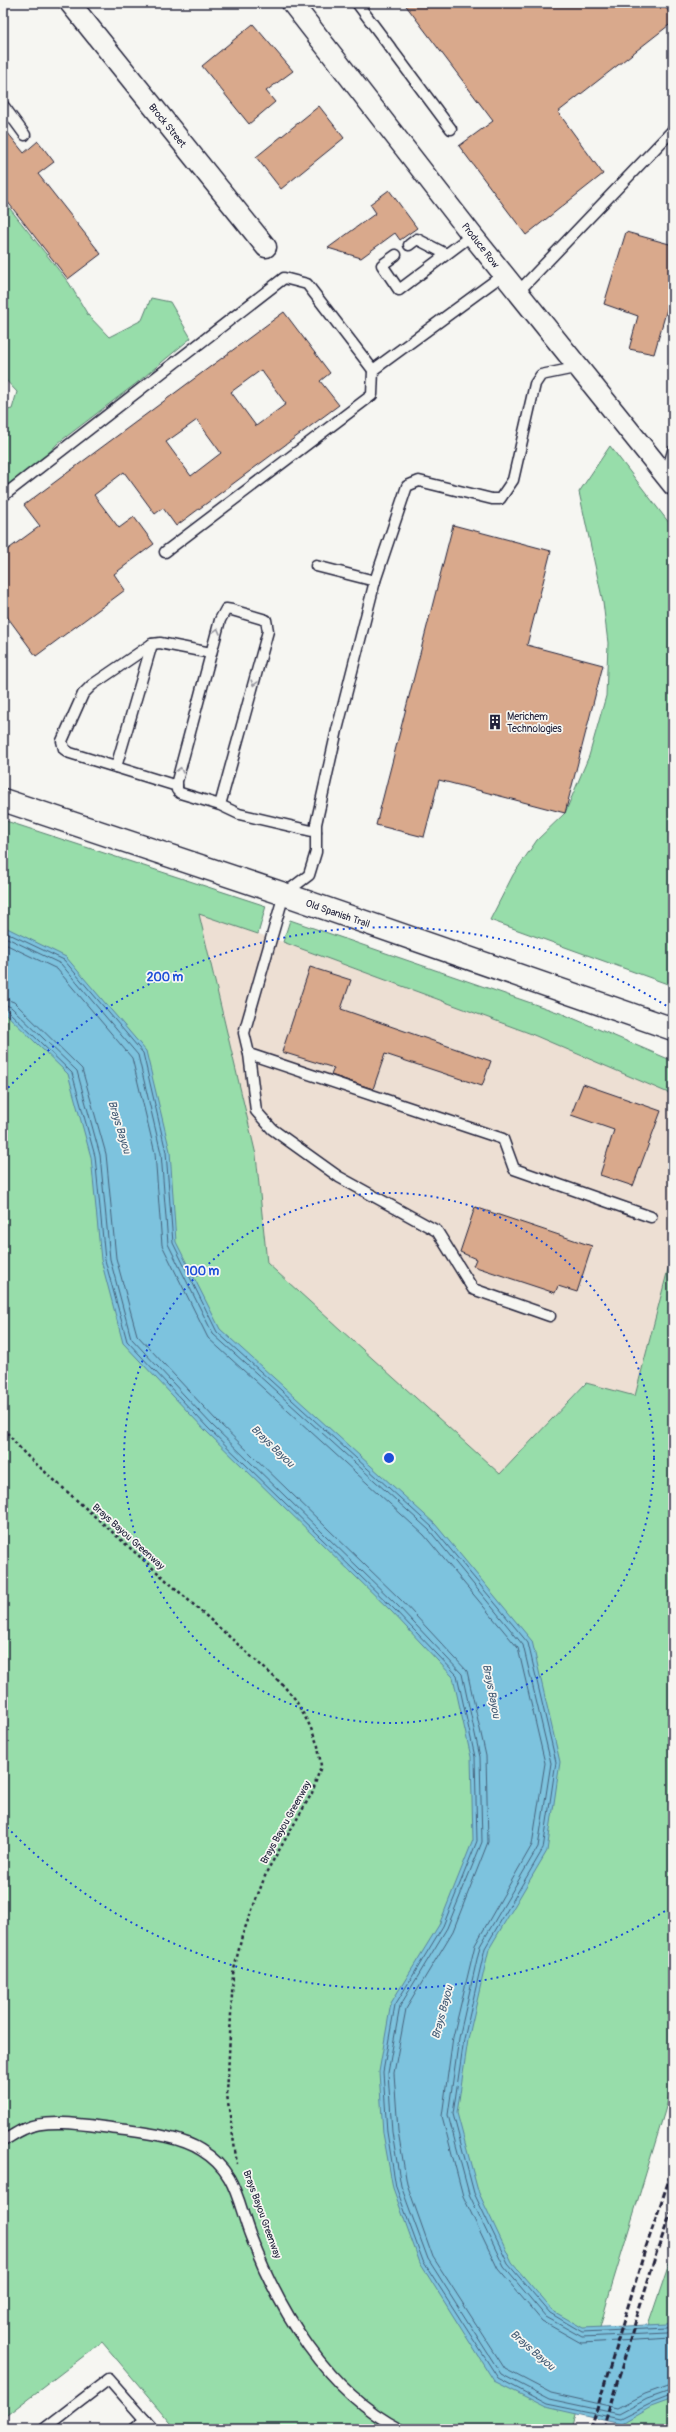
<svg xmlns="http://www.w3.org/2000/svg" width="676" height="2432" font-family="Pangolin,sans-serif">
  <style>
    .built { fill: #eddfd3 }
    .green { fill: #97ddaa; stroke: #5c8072 }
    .water { fill: #7dc3de; stroke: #59839d }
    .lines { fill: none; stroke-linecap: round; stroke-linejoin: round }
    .shore { stroke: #46627c; stroke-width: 1 }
    .building { fill: #d9a98c; stroke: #22223b; fill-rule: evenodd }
    .lane-casing { stroke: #22223b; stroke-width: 13 }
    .street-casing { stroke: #22223b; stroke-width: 23 }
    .primary-casing { stroke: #22223b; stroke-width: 25 }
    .path { stroke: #22223b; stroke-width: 2.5; stroke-dasharray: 3 3; stroke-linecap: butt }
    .lane { stroke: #f6f6f2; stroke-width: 10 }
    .street { stroke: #f6f6f2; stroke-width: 20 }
    .primary { stroke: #f6f6f2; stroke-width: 22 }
    .rail { stroke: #22223b; stroke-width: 3; stroke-dasharray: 6 3; stroke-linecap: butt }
    .oneway { stroke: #9797a0 }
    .ring { fill: none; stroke: #1d4ed8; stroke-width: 2; stroke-dasharray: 2 4 }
    .labels { text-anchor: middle; stroke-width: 3.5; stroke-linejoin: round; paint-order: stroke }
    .street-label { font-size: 10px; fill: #22223b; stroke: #f6f6f2 }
    .poi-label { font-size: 10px; fill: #22223b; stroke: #f6f6f2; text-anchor: start }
    .water-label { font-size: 11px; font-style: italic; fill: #425a74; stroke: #f6f6f2 }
    .centre { fill: #1d4ed8; stroke: #f6f6f2; stroke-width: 2 }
    .ring-label { font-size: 12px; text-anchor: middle; font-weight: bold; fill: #1d4ed8; stroke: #f6f6f2; stroke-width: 3.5; stroke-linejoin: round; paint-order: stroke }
  </style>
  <rect width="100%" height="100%" fill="#f6f6f2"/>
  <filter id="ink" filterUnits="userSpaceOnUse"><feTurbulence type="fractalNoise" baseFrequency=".025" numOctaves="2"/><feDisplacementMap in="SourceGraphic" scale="8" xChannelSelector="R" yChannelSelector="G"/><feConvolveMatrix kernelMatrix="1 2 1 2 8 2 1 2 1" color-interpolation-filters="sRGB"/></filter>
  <g filter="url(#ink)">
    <!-- built -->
    <path class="built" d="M199,914l84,28 246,91 144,62v155l-38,146 -50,-13 -85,92 -233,-212 -11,-108z"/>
    <!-- green -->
    <g class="green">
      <path d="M3,200l66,83 19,32 21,22 33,-17 9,-22 19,4 21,36 -53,44 -80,61 -31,33 -24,14v-79l9,-2 5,-17 -14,-15z"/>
      <path d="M610,446l63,82v458l-183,-66 23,-45 24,-35 28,-27 24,-57 17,-60 2,-53 -5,-41 -24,-110z"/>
      <path d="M3,820l263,86 -8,28 -59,-20 57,241 11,108 233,211 86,-91 49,13 38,-146v834l-64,211 -37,134h-396l-74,-87 -99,76z"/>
      <path d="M290,920l273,94 110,47v34l-144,-62 -246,-91z"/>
      <path d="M673,2252v177h-60z"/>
    </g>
    <!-- water -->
    <path class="water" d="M3,926l63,31 80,94 24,100 6,91 44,87 215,195 97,117 28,121 -13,89 -58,98 -21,91 -11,73 21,78 34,72 41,48 30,17 84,-4 6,-4v79l-22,8 -30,17 -75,-17 -52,-26 -74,-118 -27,-75 -10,-55 -4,-61 12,-69 48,-78 34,-85 -2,-83 -18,-80 -61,-65 -186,-181 -83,-88 -22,-83 -10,-103 -23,-83 -65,-63z"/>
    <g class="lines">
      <!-- shore -->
      <g class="shore">
        <path d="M3,931l61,29 79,93 23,99 7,91 44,89 215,195 96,116 28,119 -13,87 -58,99 -21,91 -11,75 21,79 34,71 42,49 32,19 85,-4 6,-3"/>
        <path d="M3,936l58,28 77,91 23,98 7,91 45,90 216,196 94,115 28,118 -13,84 -58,99 -21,92 -11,77 21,79 35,73 42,50 36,20 85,-4 6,-2"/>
        <path d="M3,943l54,26 75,89 23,95 7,92 46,93 216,197 94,113 27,115 -13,82 -57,100 -22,92 -11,79 21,80 35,73 44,52 39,22 92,-5"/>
        <path d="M3,998l11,4 68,67 24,85 10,104 21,77 79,85 186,181 65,70 19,85 2,86 -35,89 -47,78 -12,64 4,58 9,53 26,73 72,112 46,24 67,15 27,-14 28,-10"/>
        <path d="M3,1004l8,3 66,64 23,84 10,104 21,79 81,87 186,181 64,68 18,83 2,85 -35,86 -47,78 -12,67 4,59 9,54 27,73 73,115 48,25 70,15 28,-15 26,-9"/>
        <path d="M3,1009l4,1 65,63 23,83 10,104 22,81 81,87 186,181 63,66 18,82 2,84 -34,85 -48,79 -12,67 4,60 9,55 27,74 75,117 49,26 73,15 30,-15 23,-9"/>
      </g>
    </g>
    <!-- building -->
    <g class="building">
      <path d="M404,3h258l11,14v5l-115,90 45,62 -77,61 -67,-89 34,-25z"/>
      <path d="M253,24l40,47 -27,20 9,11 -26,22 -47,-58z"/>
      <path d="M319,106l25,32 -63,51 -25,-32z"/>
      <path d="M3,127l21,26 14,-12 16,21 -16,12 63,80 -33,25 -65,-83z"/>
      <path d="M389,190l28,38 -17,12 -5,-7 -34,25 -33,-10 48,-35 -6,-9z"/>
      <path d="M626,232l47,13v43l-19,66 -25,-5 9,-33 -34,-12z"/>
      <path d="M284,312l46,61 -10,8 19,24 -163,121 -13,-18 -8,6 -31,-42 -30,23 25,33 15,-11 20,27 -40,30 11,16 -89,66 -33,-45v-58l37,-27 -16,-21zM261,370l25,34 -30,22 -25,-34zM197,420l24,33 -30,23 -25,-34z"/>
      <path d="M453,525l98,26 -24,94 76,20 -38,148 -126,-33 -15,57 -48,-12z"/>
      <path d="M310,967l41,13 -10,29 150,52 -9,25 -97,-32 -12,35 -42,-14 3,-7 -52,-16z"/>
      <path d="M583,1084l78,27 -28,75 -33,-11 14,-45 -43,-15z"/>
      <path d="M475,1207l117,39 -15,46 -19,-6 -3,7 -82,-27 3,-7 -16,-7z"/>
    </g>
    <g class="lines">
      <defs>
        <g id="lane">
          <path d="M357,3l94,126"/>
          <path d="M3,105l22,30"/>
          <path d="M409,245l8,-6 29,15"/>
          <path d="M396,255l-14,10 17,25 73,-55"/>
          <path d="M519,291l154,-161"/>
          <path d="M666,475l7,-24"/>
          <path d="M3,496l281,-218 23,6 66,86 131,-96"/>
          <path d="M165,552l207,-157 1,-25"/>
          <path d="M316,566l59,15"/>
          <path d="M116,767l36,-123"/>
          <path d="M177,786l-107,-33 -6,-4 -2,-8 21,-47 9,-9 60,-41 8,-1 51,10"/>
          <path d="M220,805l48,-174 -2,-11 -34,-10 -6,-1 -6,11 -43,161v9l3,3 40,12 19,9 77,18"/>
          <path d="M249,1054l254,85 11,30 137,48"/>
          <path d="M550,1316l-77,-27 -36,-58 -98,-54 -67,-48 -16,-18 -7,-57 -5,-21 40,-139 25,-19 7,-23v-28l21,-94 38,-149 32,-95 12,-5 73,18h8l13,-19 22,-96 6,-9 39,-8"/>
          <path d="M3,2141c7,-4 14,-9 21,-12 22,-11 63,-4 87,-1 26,4 67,7 90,22 36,22 36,51 50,87 28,73 76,155 149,192"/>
          <path d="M44,2429l65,-50 44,50"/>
          <path d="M133,2429l12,-9"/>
        </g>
        <g id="street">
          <path d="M70,3l196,244"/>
          <path d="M292,3l180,232 201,250"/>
        </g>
        <path id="primary" d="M3,800l281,94 389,135"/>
      </defs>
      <!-- lane casing -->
      <use href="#lane" class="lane-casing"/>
      <!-- street casing -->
      <use href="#street" class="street-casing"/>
      <!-- primary casing -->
      <use href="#primary" class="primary-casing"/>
      <!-- path -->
      <g class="path">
        <path d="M3,1428l22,26 256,229 14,16 15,27 8,20 3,20 -9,27 -45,78 -25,65 -9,38 -6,121 10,69"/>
        <path d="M3,1440l5,-4"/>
      </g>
      <!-- lane -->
      <use href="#lane" class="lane"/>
      <!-- street -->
      <use href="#street" class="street"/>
      <!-- primary -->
      <use href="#primary" class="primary"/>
      <!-- rail -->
      <g class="rail">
        <path d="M591,2429l54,-179 28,-82"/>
        <path d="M603,2429l53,-175 17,-47"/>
      </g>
    </g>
    <!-- one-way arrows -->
    <defs><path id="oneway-chevron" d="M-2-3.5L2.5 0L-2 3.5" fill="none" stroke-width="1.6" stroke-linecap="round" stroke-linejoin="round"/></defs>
    <g class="oneway">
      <use href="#oneway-chevron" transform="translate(217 631) rotate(-75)"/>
      <use href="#oneway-chevron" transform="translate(254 683) rotate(105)"/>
      <use href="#oneway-chevron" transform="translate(180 770) rotate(-75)"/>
    </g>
  </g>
  <!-- distance rings -->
  <g class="ring">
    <circle cx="389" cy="1458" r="265"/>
    <path d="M670 1908A531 531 0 0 1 4 1824M4 1092A531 531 0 0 1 670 1008"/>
  </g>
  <!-- icons -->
  <defs>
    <symbol id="building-bare" viewBox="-9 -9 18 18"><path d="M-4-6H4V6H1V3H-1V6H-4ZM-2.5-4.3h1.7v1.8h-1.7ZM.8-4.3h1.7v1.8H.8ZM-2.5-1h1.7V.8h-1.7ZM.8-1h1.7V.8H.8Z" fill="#22223b" stroke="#f6f6f2" stroke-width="2.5" paint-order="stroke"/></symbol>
  </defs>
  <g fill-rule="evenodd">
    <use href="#building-bare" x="484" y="711" width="22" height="22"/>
  </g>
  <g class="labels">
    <!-- street labels -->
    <g class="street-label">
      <text transform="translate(168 125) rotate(51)" y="4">Brock Street</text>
      <text transform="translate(481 245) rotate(52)" y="4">Produce Row</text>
      <text transform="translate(338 913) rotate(19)" y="4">Old Spanish Trail</text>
      <text transform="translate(129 1536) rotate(42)" y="4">Brays Bayou Greenway</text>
      <text transform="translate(285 1822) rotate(-61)" y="4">Brays Bayou Greenway</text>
      <text transform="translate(263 2214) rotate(70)" y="4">Brays Bayou Greenway</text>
    </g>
    <!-- poi labels -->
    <g class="poi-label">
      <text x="507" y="720">Merichem<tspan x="507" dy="12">Technologies</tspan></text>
    </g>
    <!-- water labels -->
    <g class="water-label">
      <text transform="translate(120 1127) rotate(73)" y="4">Brays Bayou</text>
      <text transform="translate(273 1446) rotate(44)" y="4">Brays Bayou</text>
      <text transform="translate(492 1691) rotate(79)" y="4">Brays Bayou</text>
      <text transform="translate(442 2012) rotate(-75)" y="4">Brays Bayou</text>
      <text transform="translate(533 2350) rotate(41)" y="4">Brays Bayou</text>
    </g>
  </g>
  <circle cx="389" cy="1458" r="6" class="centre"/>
  <g class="ring-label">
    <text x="165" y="981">200 m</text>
    <text x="202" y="1275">100 m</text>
  </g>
  <!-- margin -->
  <rect width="676" height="2432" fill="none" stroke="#f6f6f2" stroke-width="16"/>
  <rect x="8" y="8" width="660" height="2416" fill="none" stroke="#22223b" stroke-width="1.5" filter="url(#ink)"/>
</svg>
